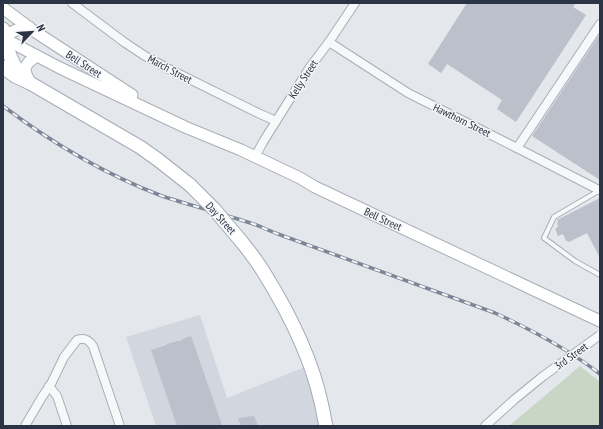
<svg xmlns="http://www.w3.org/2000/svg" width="603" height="429" font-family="'PT Sans Narrow',sans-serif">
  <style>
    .built { fill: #d2d6de }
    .green { fill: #c9d6c5 }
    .building { fill: #bbc0ca }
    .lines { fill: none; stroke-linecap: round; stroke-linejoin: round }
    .lane-casing { stroke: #a9aeb7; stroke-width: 6 }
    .street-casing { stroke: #a9aeb7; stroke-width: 10 }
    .secondary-casing { stroke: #a9aeb7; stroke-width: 13 }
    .primary-casing { stroke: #a3abb8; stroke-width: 15 }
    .lane { stroke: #f7f8fa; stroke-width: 4 }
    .street { stroke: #f7f8fa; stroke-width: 8 }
    .secondary { stroke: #fff; stroke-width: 11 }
    .primary { stroke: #fff; stroke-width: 13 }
    .rail-casing { stroke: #7d8696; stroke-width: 3.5 }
    .rail { stroke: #f4f6f9; stroke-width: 2; stroke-dasharray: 6; stroke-linecap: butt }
    .street-bridge-casing { stroke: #a9aeb7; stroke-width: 10; stroke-linecap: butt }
    .primary-bridge-casing { stroke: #a3abb8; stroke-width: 15; stroke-linecap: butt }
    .street-bridge { stroke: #f7f8fa; stroke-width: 8 }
    .primary-bridge { stroke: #fff; stroke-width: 13 }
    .labels { text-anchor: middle; stroke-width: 3; stroke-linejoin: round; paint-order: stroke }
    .street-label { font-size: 11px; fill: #2b3445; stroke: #f4f6f9 }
  </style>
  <rect width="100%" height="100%" fill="#e4e7ec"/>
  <!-- built -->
  <path class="built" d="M200,315l27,83 76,-30 10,29 5,29h-162l-30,-89z"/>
  <!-- green -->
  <path class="green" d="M580,366l20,16v44h-91z"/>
  <!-- building -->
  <g class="building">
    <path d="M467,3h109l-3,4 13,8 -70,107 -19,-13 5,-9 -55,-36 -6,9 -13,-9z"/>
    <path d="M600,34v146l-68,-44z"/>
    <path d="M600,198v60l-13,-25 -18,9 -1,-1h-2l-3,-7 -5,2 -3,-7 3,-2 -1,-4 1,-1 -1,-2z"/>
    <path d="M191,336l31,89 -5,1h-40l-26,-76 16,-5 -1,-1 17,-4 -1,-1z"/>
    <path d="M254,416l4,10h-17l-3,-8z"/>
  </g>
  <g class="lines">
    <defs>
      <path id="lane" d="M600,190l-46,27 -10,21 31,23 25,14"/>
      <g id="street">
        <path d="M72,3l52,39 21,14 22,12 91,45 18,8"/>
        <path d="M329,42l79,51 109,55 82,42"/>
        <path d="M517,148l83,-124"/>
        <path d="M255,157l8,-15 47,-75 19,-25 26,-39"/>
        <path d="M49,386l8,10 10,30"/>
        <path d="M25,426l17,-29 9,-13 13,-27 13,-17c8,-3 12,0 16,6l27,80"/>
        <path d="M485,426l30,-27 27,-22"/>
      </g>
      <g id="secondary">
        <path d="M3,8l28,21 101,66"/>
        <path d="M3,38l57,30 125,59 56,23 59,28 15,9 285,134"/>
        <path d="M5,39c5,-9 15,-10 24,-12"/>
        <path d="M30,82c-8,-13 -6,-18 7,-26"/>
      </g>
      <g id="primary">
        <path d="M3,29c4,17 7,36 21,48"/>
        <path d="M3,67l12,9 15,7 110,64 17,12 33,26"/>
        <path d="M241,241c9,11 18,23 25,35 24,39 45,81 55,126 2,8 3,16 5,24"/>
      </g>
    </defs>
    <!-- lane casing -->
    <use href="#lane" class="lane-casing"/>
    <!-- street casing -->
    <use href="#street" class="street-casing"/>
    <!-- secondary casing -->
    <use href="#secondary" class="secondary-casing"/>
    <!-- primary casing -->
    <use href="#primary" class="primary-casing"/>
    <!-- lane -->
    <use href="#lane" class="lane"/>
    <!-- street -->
    <use href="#street" class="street"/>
    <!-- secondary -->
    <use href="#secondary" class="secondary"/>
    <!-- primary -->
    <use href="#primary" class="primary"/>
    <defs>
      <path id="rail" d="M3,106c49,37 101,68 159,90 27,9 55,16 82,25 12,3 23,9 34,13l217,79c37,17 73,36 105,61"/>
    </defs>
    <!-- rail casing -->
    <use href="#rail" class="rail-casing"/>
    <!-- rail -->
    <use href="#rail" class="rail"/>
    <defs>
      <path id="street-bridge" d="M542,377l58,-42"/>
      <path id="primary-bridge" d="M190,185l24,24 27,32"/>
    </defs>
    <!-- street-bridge casing -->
    <use href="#street-bridge" class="street-bridge-casing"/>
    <!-- primary-bridge casing -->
    <use href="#primary-bridge" class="primary-bridge-casing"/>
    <!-- street-bridge -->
    <use href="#street-bridge" class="street-bridge"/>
    <!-- primary-bridge -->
    <use href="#primary-bridge" class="primary-bridge"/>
  </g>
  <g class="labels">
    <!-- street labels -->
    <g class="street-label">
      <text transform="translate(84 64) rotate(33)" y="4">Bell Street</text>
      <text transform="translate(170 69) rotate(28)" y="4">March Street</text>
      <text transform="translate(303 79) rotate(-57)" y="4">Kelly Street</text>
      <text transform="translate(462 120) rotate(26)" y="4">Hawthorn Street</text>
      <text transform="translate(221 218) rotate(48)" y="4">Day Street</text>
      <text transform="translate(383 219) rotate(25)" y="4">Bell Street</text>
      <text transform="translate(571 356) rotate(-36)" y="4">3rd Street</text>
    </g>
  </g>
  <!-- border -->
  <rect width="603" height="429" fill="none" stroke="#2b3445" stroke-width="8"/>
  <!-- north arrow -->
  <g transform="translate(32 32) rotate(65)" stroke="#f4f6f9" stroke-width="3" paint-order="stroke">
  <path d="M0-3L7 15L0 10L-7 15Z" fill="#2b3445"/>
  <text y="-6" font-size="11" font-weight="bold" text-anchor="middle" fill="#2b3445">N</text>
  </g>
</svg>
